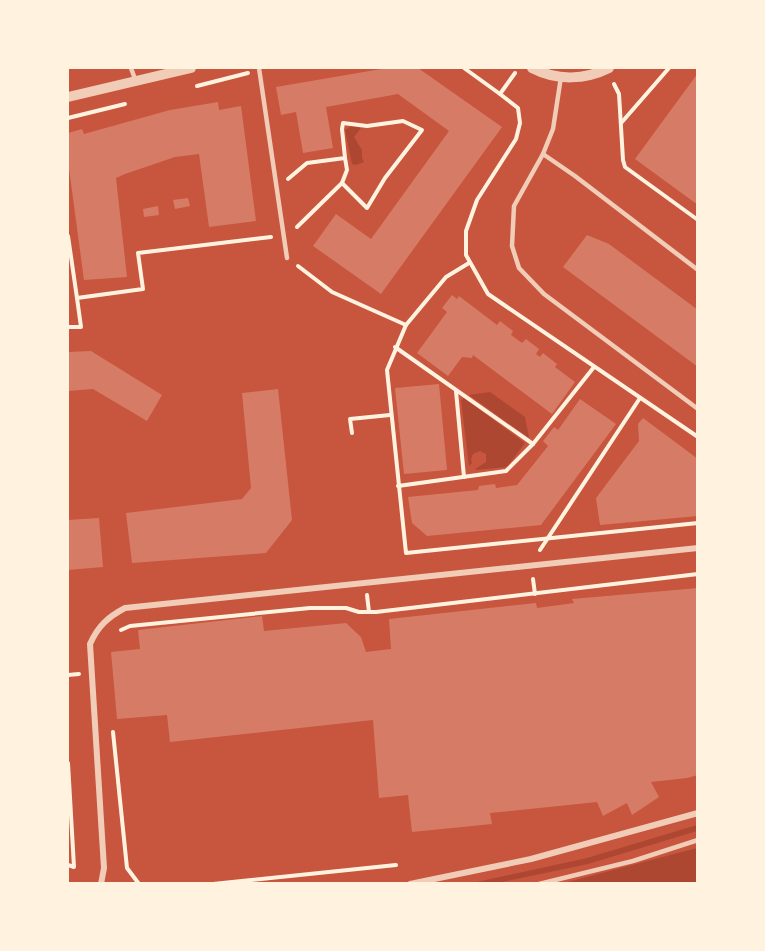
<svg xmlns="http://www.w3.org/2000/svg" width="765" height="951" font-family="'Noto Serif',serif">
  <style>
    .green { fill: #ae4732 }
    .building { fill: #d67c66 }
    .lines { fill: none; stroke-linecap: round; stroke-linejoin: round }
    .path { stroke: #fff3e0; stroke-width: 4 }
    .service { stroke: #f1ccb7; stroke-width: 4.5 }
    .minor { stroke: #f1ccb7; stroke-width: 6 }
    .tertiary { stroke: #f1ccb7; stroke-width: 10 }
  </style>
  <rect width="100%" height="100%" fill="#c8553d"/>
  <!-- green -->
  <g class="green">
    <path d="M352,126l9,2 -7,9 8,13v8l2,4 -8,3 -4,-1 -7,-34z"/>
    <path d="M490,392l35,25 4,21 -60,-43z"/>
    <path d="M464,398l61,45 -18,24 -31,3 -1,-1 11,-7v-8l-6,-3 -7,3 -2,5 1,4 -3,3 -8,-66z"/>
    <path d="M697,825v6l-109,33 -91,19h-25l115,-25z"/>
    <path d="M697,848v35h-133z"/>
  </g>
  <!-- building -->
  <g class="building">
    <path d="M387,68h31l84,59 -121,167 -68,-48 23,-32 35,25 78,-108 -51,-37 -72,13 7,41 -30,5 -7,-41 -15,3 -5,-28z"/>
    <path d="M698,73v132l-63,-46z"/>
    <path d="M218,102l1,8 22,-4 15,115 -47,6 -10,-73 -24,3 -50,17 -9,4 11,99 -43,3 -16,-119v-28l14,-4 2,5 86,-24z"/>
    <path d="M188,198l2,8 -15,3 -2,-9z"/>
    <path d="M158,206l1,9 -15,2 -1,-8z"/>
    <path d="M587,235l22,9 89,66v57l-135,-100z"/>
    <path d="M452,295l5,4 2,-3 38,29 3,-4 13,10 -2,4 11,8 4,-4 13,10 -3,5 4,3 3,-4 14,11 -2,3 20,15 -23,32 -79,-59 -1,3 -10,-1 -14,19 -31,-23 30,-41 -5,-4z"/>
    <path d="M91,351l71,44 -15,26 -54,-32 -25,2v-39z"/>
    <path d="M439,384l8,86 -43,4 -9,-86z"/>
    <path d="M278,389l14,131 -26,33 -134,10 -6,-50 116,-14 9,-11 -9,-95z"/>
    <path d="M580,399l36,25 -75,101 -114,11 -15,-13 -4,-26 70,-7 1,-4 16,-2 1,4 21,-3 31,-39 -5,-5 11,-14 4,3z"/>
    <path d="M643,418l55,41v57l-98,9 -4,-27 43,-57 -1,-17z"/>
    <path d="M99,518l4,49 -35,3v-50z"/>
    <path d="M698,588v187l-11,3 -36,4 8,15 -27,18 -5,-12 -24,13 -6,-14 -107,11 2,11 -80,8 -4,-37 -29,3 -6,-78 -203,22 -3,-27 -50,4 -6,-67 29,-3 -2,-19 124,-14 2,15 82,-8 15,14 5,15 25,-3 -2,-30 147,-16 1,5 37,-5 -2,-4z"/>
  </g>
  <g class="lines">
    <!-- path -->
    <g class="path">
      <path d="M464,68l36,26"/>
      <path d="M515,73l-15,21 18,14 2,15 -4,16 -39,61 -11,31v24l22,39 210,143"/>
      <path d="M614,84l5,10 4,66 2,7 73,53"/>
      <path d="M197,86l51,-13"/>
      <path d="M68,118l57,-14"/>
      <path d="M622,122l47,-54"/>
      <path d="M288,179l19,-16 38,-5 -3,-29 1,-6 24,3 36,-5 19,9 -37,48 -18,30 -25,-25 -45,44"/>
      <path d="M342,183l5,-13 -2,-12"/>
      <path d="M68,236l9,62 66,-9 -5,-36 133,-16"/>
      <path d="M298,266l34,26 74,33 40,-48 23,-14"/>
      <path d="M406,325l-19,45 19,183 292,-30"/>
      <path d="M68,327h13l-4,-29"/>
      <path d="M395,347l138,97 61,-77"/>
      <path d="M456,391l8,86"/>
      <path d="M352,433l-2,-14 40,-4"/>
      <path d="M398,486l108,-15 27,-27"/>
      <path d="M540,550l100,-152"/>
      <path d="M533,579l2,15"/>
      <path d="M367,595l2,17"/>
      <path d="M121,630l9,-4 180,-18h36l13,4h17l322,-38"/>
      <path d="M68,675l11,-1"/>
      <path d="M113,732l14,136 12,16"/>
      <path d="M68,763l6,104 -6,-2"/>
      <path d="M213,884l183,-19"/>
    </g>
    <!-- service -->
    <g class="service">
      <path d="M131,68l4,11"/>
      <path d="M259,68l28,190"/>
      <path d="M561,77l-8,52 -10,25 -29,52 -2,40 7,22 25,26 154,115"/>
      <path d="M543,154l32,22 123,94"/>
      <path d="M539,884l94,-23 65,-21"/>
    </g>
    <!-- minor -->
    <g class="minor">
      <path d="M101,884l3,-16 -14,-224c8,-18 18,-27 35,-36l573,-60"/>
      <path d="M410,884l121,-25 167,-46"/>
    </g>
    <!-- tertiary -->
    <g class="tertiary">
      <path d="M532,68c25,13 53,12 77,0"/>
      <path d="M68,97l123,-29"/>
    </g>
  </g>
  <!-- border -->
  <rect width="765" height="951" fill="none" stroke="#fff3e0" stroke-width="138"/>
</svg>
